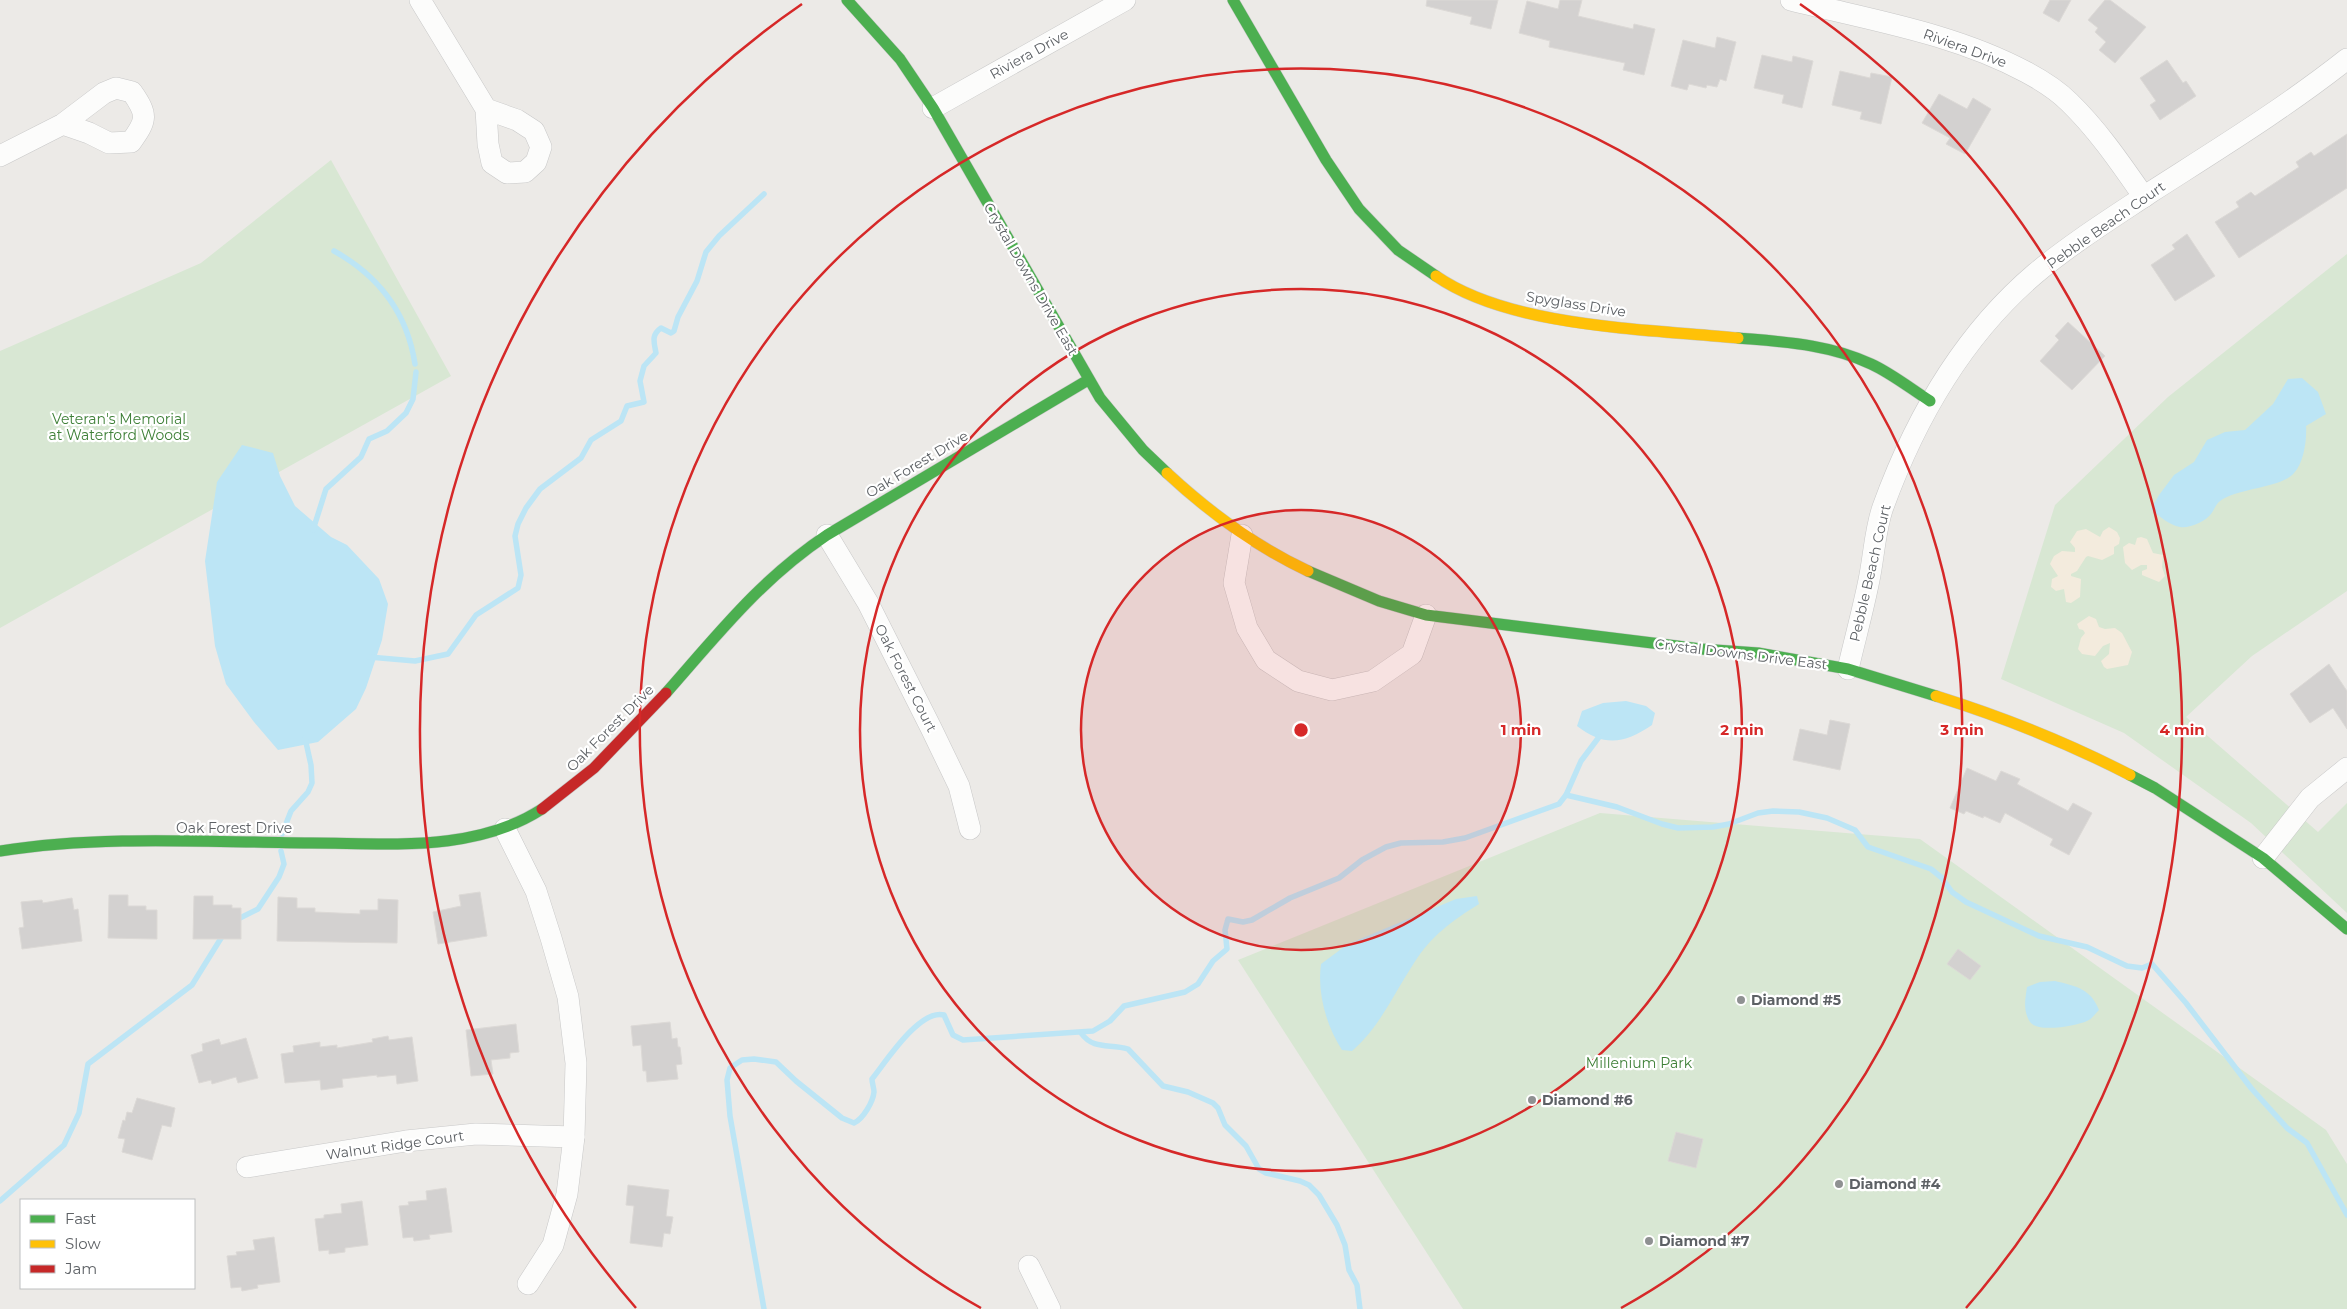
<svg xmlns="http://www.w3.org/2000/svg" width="2347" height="1309" font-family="Montserrat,sans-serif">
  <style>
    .green { fill: #d8e7d3 }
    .sand { fill: #f3ebdd }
    .water { fill: #bce5f5 }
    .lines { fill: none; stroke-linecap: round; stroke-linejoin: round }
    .stream { stroke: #bce5f5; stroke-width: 5.5 }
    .building { fill: #d3d1d0; stroke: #dcd9d6 }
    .street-casing { stroke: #c8c8c8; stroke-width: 22 }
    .fast-casing { stroke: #c6c7c6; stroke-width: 12 }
    .slow-casing { stroke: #c6c7c6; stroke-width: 12 }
    .jam-casing { stroke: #c6c7c6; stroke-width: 12 }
    .street { stroke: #fcfcfb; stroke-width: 21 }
    .fast { stroke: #4caf50; stroke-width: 11 }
    .slow { stroke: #ffc107; stroke-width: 11 }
    .jam { stroke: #c62828; stroke-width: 11 }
    .ring { fill: none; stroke: #d62828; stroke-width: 2.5 }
    .poi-dot { fill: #8f9192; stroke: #fff; stroke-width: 2 }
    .labels { text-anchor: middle; stroke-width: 4.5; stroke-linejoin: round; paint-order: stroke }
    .street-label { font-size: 14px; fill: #5d6165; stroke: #fff }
    .park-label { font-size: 14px; fill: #3f8038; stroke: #fff }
    .poi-label { font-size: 14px; font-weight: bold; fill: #5d6165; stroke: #fff; text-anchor: start }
    .centre { fill: #d62828; stroke: #fff; stroke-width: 2.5 }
    .ring-label { font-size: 15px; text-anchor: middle; font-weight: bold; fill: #d62828; stroke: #fff; stroke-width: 4.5; stroke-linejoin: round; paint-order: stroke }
  </style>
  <rect width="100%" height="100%" fill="#eceae7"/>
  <!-- green -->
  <g class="green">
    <path d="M331,160l120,216 -451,252v-277l201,-88z"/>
    <path d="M2347,254v337l-95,65 -66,61 132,115 29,-29v110l-96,-90 -127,-90 -123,-54 54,-174 113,-108z"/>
    <path d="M1600,813l320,26 406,291 21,34v145h-884l-225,-349z"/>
  </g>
  <!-- sand -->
  <g class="sand">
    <path d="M2109,527l8,5 3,6 -1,6 -5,3v7l-12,6 -14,-4 -2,1 -9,14 -6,3v2l10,3 -1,18 -9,6 -5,-1 -2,-13 -8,2 -5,-4 1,-8 6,-3 -8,-12 4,-8 8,-5 13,1v-4l-5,-6 7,-11 9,-2 14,8 3,-6z"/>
    <path d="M2141,537l6,2 6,14 10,2 -1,12 3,9 -6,6 -17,-7v-4l5,-2v-4h-6l-9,5 -7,-7 -2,-16 6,-4 6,2 2,-7z"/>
    <path d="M2089,616l7,3 3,8 6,2 10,-1 7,5 10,19 -4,13 -21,4 -3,-2 -3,-6 8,-7 1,-11 -7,3 -8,10 -13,-2 -4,-5 3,-11 4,-5 -2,-3 -4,-1 -2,-5z"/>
  </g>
  <!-- water -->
  <g class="water">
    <path d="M2302,378l16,14 8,22 -20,12c1,13 -2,37 -12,47 -12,15 -57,15 -74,28 -4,3 -6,9 -9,13 -5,7 -22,15 -31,13 -11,-2 -21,-11 -29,-18l8,-14 15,-20 20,-13 13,-22 18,-8 20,-2 28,-26 15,-25z"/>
    <path d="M242,445l31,8 7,23 15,30 36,31 16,8 32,34 9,25 -6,36 -16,48 -10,21 -38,33 -40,8 -24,-28 -28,-38 -11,-38 -10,-85 12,-79z"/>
    <path d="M1626,701l20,5 9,7 -3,12c-27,18 -47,23 -75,1l5,-15 21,-8z"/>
    <path d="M1477,896l2,8c-27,17 -47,31 -65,59 -20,30 -34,64 -62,88l-10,-1c-16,-25 -25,-57 -21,-86l27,-20 108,-45z"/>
    <path d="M2055,981c21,5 36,8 44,29 -4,4 -7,9 -12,11 -11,5 -49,12 -57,1 -7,-11 -5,-22 -3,-35l13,-5z"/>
  </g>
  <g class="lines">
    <!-- stream -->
    <g class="stream">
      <path d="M334,251c45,25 73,61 81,113"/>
      <path d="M313,530l13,-41 35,-32 8,-18 18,-8 19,-18 7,-14 3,-27"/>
      <path d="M369,657l46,4 33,-7 28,-39 42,-27 3,-13 -6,-39 3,-12 8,-16 14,-19 41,-31 10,-18 30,-19 6,-15 17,-4 -4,-21 4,-15 12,-13c-2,-11 -5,-18 5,-25l10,5 3,-2 4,-14 19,-36 9,-29 13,-16 45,-42"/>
      <path d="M1566,795l51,12 45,17 16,4 35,-1 16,-3 29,-11 15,-2 26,1 28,6 28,12 13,17 63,22 11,9 10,14 14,10 73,34 48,11 40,19 15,2 10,-4 34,39 65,85 36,40 20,15 40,72"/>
      <path d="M282,834l9,-23 17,-19 4,-9 -1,-18 -6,-27"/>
      <path d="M236,920l22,-11 21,-32 5,-13 -3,-13"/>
      <path d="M1081,1033c13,18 29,10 47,16l35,37 25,6 25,11 5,5 7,17 21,21 13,23 7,4 34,8 9,4 10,10 18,30 8,20 4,25 8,15 3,24"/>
      <path d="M0,1201l64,-56 15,-32 9,-49 104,-79 31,-50"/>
      <path d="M764,1309l-34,-193 -3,-36 3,-12 12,-8 12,-1 22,3 20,19 46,37 12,5c9,-4 19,-21 20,-31 0,-4 -2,-9 -2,-13 13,-16 48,-71 72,-64l9,20 10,5 130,-9 17,-10 14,-15 61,-14 13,-8 15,-23 14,-12 -2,-19 3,-11 15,3 9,-2 38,-22 49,-20 23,-18 24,-13 15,-4 42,-1 22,-4 94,-34 7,-9 15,-34 18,-24"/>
    </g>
  </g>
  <!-- building -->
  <g class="building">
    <path d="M1427,0h71l-7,29 -21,-5 2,-7 -46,-11z"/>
    <path d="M1560,0h22l-4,16 55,13 1,-5 21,5 -11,46 -21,-5 2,-7 -76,-16 1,-6 -31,-8 8,-32 31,8z"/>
    <path d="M2050,0h21l-12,22 -16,-9z"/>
    <path d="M2105,0h5l36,27 -31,36 -16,-13 7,-8 -11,-10 3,-4 -10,-8z"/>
    <path d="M1717,37l19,5 -10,39 -6,-2 -3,8 -10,-2 -1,3 -17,-4 -2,6 -16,-4 12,-46 32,8z"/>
    <path d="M1762,55l30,7 1,-6 20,5 -11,47 -20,-5 2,-8 -30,-7z"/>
    <path d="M2167,60l16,23 3,-2 10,15 -36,24 -10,-15 6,-4 -16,-23z"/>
    <path d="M1840,71l30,7 1,-5 21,4 -11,47 -21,-5 2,-7 -30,-7z"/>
    <path d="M1939,94l28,15 6,-11 18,11 -26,45 -19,-10 4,-6 -28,-15z"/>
    <path d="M2347,134v54l-108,70 -24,-36 24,-15 -3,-5 15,-10 4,4 44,-29 -3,-5 15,-10 3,4z"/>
    <path d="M2187,234l28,42 -40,25 -24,-36 24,-16 -3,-4z"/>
    <path d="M2068,322l37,34 -33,34 -32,-29 19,-21 -4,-4z"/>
    <path d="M2329,664l18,27v38l-14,-21 -23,15 -20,-29z"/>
    <path d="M1830,720l20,4 -10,46 -47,-10 7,-31 27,6z"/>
    <path d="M1967,768l29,13 5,-10 19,8 -3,5 51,27 5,-8 19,10 -23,42 -19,-10 3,-6 -48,-26 -5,10 -16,-7 -1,2 -17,-7 -2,3 -14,-6z"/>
    <path d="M480,892l7,44 -49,8 -5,-32 28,-6 -2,-11z"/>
    <path d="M109,895h19v11h18v4h11v29l-49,-1z"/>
    <path d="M194,896h19v9h19v3h9v31h-48z"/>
    <path d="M278,897l19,1v10h18v4l45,2v-4h18v-11l20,1 -1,43 -120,-2z"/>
    <path d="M72,898l2,12 4,-1 4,32 -60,8 -3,-21 5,-1 -3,-25 21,-2 1,3z"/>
    <path d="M1958,949l23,17 -11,14 -23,-16z"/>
    <path d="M670,1022l2,17 5,-1 1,9h2l2,17 -6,1 2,14 -31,3 -1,-11h-3l-2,-26 -8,1 -2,-20z"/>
    <path d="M516,1024l3,28 -9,1v5l-19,2 2,14 -22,2 -5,-46z"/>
    <path d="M388,1036l1,4 23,-3 6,44 -21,3 -1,-9 -19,2v-2l-35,4 1,8 -22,3 -1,-10 -35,3 -4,-29 13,-2 -1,-6 27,-4v5l17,-2v3l36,-6 -1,-3z"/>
    <path d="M246,1038l12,40 -20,5 -2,-6 -24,7 -1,-4 -12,3 -8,-28 12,-4 -1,-7 17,-5 2,6z"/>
    <path d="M137,1098l38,10 -4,19 -9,-2 -10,35 -30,-8 3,-13 -7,-1 5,-18 2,1 2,-9 5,1z"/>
    <path d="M1676,1132l27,7 -7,29 -28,-7z"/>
    <path d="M628,1185l41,5 -3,26 7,1 -3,17 -6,-1 -2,14 -32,-4 4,-37 -8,-1z"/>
    <path d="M446,1188l6,44 -23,3 1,4 -16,2 -1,-4 -10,1 -4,-32 10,-1 -1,-3 19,-2 -1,-9z"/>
    <path d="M362,1201l6,44 -23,3v4l-16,2v-4l-10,1 -4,-32 9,-1v-3l18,-2 -1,-9z"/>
    <path d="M274,1237l6,45 -23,3 1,3 -16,3 -1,-4 -10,1 -4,-32 10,-1 -1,-3 19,-2 -2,-10z"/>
  </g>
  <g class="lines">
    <defs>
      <g id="street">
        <path d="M420,0l66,109 2,35 4,19 15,10 18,-1 11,-10 5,-15 -7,-16 -17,-11 -31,-11"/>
        <path d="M1791,0c79,20 162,33 235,72 15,8 31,18 43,30 29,28 52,62 75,95"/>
        <path d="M933,108l192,-108"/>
        <path d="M0,156l63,-32 41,-31 12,-5 16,4c16,23 15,28 -1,50l-22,1 -20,-10 -26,-9"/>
        <path d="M827,535l41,68 64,127 27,56 11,43"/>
        <path d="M1242,535l-8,48 13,45 19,32 32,21 34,9 41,-9 39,-27 14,-39"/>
        <path d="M1848,669c7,-30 15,-59 21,-89 5,-24 6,-51 14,-73 32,-88 81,-173 153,-234 36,-30 76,-55 115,-81 67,-43 134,-84 196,-133"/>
        <path d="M505,829l31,62 15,47 17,59 8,66 -2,74 -7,57 -14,51 -25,39"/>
        <path d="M2263,858l47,-60 37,-30"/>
        <path d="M247,1167l159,-26 70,-7 98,3"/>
        <path d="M1029,1266l21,43"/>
      </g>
      <g id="fast">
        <path d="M847,0l53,59 33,49 167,290 43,52 24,23"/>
        <path d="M1233,0l93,160 33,49 39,41 38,26"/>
        <path d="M1738,338c46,4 91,6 133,26 20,9 40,25 59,37"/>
        <path d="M1308,571l71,30 47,14 275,34 57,4 90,16 88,27"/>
        <path d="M666,693c52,-59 95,-114 161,-158l261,-155"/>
        <path d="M2130,775l25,13 108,70 84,71"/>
        <path d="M0,851c101,-16 208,-9 310,-8 78,0 164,10 232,-34"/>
      </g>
      <g id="slow">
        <path d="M1436,276c75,52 213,53 302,62"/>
        <path d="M1167,473c43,40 88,73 141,98"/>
        <path d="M1936,696c67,21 132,47 194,79"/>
      </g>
      <path id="jam" d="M542,809l52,-41 72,-75"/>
    </defs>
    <!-- street casing -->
    <use href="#street" class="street-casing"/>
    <!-- fast casing -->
    <use href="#fast" class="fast-casing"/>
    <!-- slow casing -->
    <use href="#slow" class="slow-casing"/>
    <!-- jam casing -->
    <use href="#jam" class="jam-casing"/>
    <!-- street -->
    <use href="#street" class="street"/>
    <!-- fast -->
    <use href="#fast" class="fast"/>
    <!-- slow -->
    <use href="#slow" class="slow"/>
    <!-- jam -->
    <use href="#jam" class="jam"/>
  </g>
  <!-- distance rings -->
  <circle cx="1301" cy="730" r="220" fill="#d62828" fill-opacity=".12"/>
  <g class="ring">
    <circle cx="1301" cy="730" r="220"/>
    <circle cx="1301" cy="730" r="441"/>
    <path d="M981 1308A661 661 0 1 1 1621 1308"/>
    <path d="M636 1308A881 881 0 0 1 802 4M1800 4A881 881 0 0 1 1966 1308"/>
  </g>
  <!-- markers -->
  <g class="poi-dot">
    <circle cx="1741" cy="1000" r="5"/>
    <circle cx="1532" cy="1100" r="5"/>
    <circle cx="1839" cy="1184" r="5"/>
    <circle cx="1649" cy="1241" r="5"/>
  </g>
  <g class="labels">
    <!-- street labels -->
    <g class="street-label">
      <text transform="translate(1965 48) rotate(20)" y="5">Riviera Drive</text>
      <text transform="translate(1029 54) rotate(-29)" y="5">Riviera Drive</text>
      <text transform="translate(2106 225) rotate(-35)" y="5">Pebble Beach Court</text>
      <text transform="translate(1031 279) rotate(60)" y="5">Crystal Downs Drive East</text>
      <text transform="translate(1576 304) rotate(9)" y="5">Spyglass Drive</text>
      <text transform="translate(917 464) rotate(-31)" y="5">Oak Forest Drive</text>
      <text transform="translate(1870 573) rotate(-77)" y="5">Pebble Beach Court</text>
      <text transform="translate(1741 654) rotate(7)" y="5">Crystal Downs Drive East</text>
      <text transform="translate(906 678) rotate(63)" y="5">Oak Forest Court</text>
      <text transform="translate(610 728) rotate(-45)" y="5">Oak Forest Drive</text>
      <text x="234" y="833">Oak Forest Drive</text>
      <text transform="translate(395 1145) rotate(-8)" y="5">Walnut Ridge Court</text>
    </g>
    <!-- park labels -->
    <g class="park-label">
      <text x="119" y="424">Veteran's Memorial<tspan x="119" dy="16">at Waterford Woods</tspan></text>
      <text x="1639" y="1068">Millenium Park</text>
    </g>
    <!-- poi labels -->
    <g class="poi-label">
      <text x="1751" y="1005">Diamond #5</text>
      <text x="1542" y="1105">Diamond #6</text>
      <text x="1849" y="1189">Diamond #4</text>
      <text x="1659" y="1246">Diamond #7</text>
    </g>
  </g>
  <circle cx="1301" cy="730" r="8" class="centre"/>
  <g class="ring-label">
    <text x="1521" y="735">1 min</text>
    <text x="1742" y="735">2 min</text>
    <text x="1962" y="735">3 min</text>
    <text x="2182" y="735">4 min</text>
  </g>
  <!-- legend -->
  <rect x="20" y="1199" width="175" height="90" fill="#ffffff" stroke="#bec0c1"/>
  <rect x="30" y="1215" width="25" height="8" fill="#4caf50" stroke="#bec0c1"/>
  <text x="65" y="1224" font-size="15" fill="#5d6165">Fast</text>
  <rect x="30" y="1240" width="25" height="8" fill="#ffc107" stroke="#bec0c1"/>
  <text x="65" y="1249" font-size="15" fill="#5d6165">Slow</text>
  <rect x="30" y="1265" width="25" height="8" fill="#c62828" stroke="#bec0c1"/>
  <text x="65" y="1274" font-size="15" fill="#5d6165">Jam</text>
</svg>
